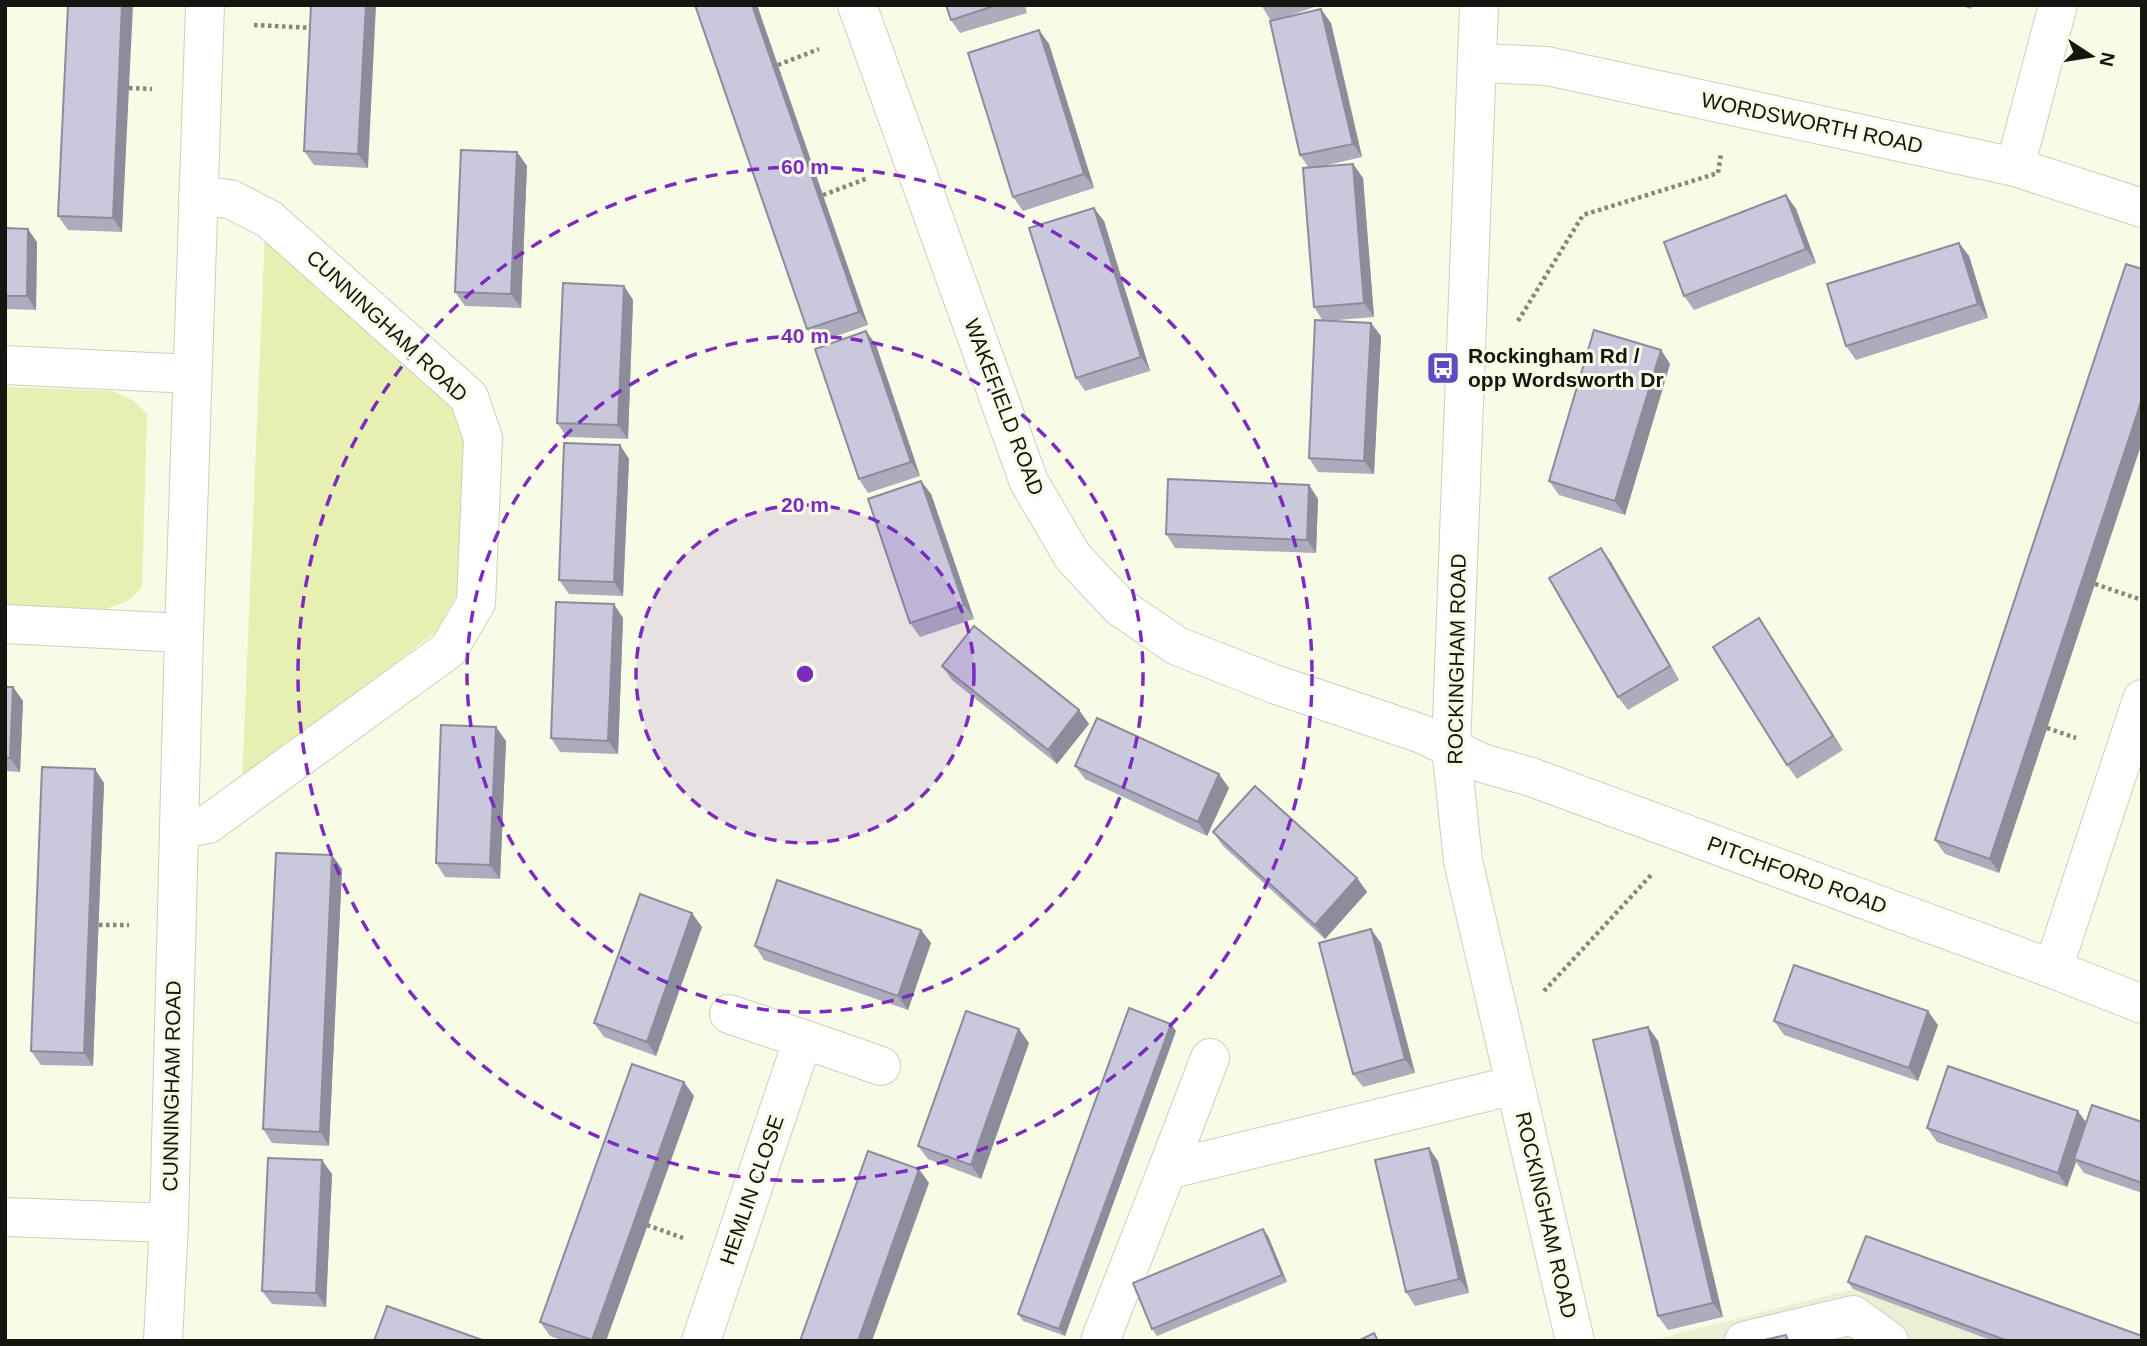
<svg xmlns="http://www.w3.org/2000/svg" width="2147" height="1346" font-family="Helvetica,sans-serif">
  <style>
    .built { fill: #ebefd3 }
    .green { fill: #e7efb2 }
    .lines { fill: none; stroke-linecap: round; stroke-linejoin: round }
    .minor-casing { stroke: #cdd0bc; stroke-width: 40 }
    .path { stroke: #86887a; stroke-width: 4.5; stroke-dasharray: 3.5 3.5; stroke-linecap: butt }
    .minor { stroke: #fff; stroke-width: 38 }
    .wall { fill: #adacbd }
    .shaded-wall { fill: #8d8c9a }
    .building { fill: #c9c8dc; stroke: #8d8c9a; stroke-width: 2 }
    .ring { fill: none; stroke: #7b2cbf; stroke-width: 3.5; stroke-dasharray: 12 9 }
    .labels { text-anchor: middle; stroke-width: 6; stroke-linejoin: round; paint-order: stroke }
    .street-label { font-size: 21px; fill: #15160f; stroke: #f8fbe6 }
    .poi-label { font-size: 21px; font-weight: bold; fill: #15160f; stroke: #f8fbe6; text-anchor: start }
    .centre { fill: #7b2cbf; stroke: #f8fbe6; stroke-width: 3.5 }
    .ring-label { font-size: 21px; text-anchor: middle; font-weight: bold; fill: #7b2cbf; stroke: #f8fbe6; stroke-width: 6; stroke-linejoin: round; paint-order: stroke }
  </style>
  <rect width="100%" height="100%" fill="#f8fbe6"/>
  <!-- built -->
  <path class="built" d="M1853,1289l140,52h-344z"/>
  <!-- green -->
  <g class="green">
    <path d="M265,232l181,162 19,38 -8,161 -20,38 -195,150z"/>
    <path d="M5,387l108,4 21,10 13,13 -5,174 -14,13 -23,8 -100,-4z"/>
  </g>
  <g class="lines">
    <defs>
      <g id="minor">
        <path d="M857,5l172,477 44,75 47,50 57,39 97,38 148,50 60,29 49,14 522,192 89,35"/>
        <path d="M1479,5l-28,742 12,114 112,480"/>
        <path d="M1477,63l70,3 468,101 127,41"/>
        <path d="M2015,167l43,-162"/>
        <path d="M5,365l187,9"/>
        <path d="M5,624l179,9"/>
        <path d="M179,830l29,-6 240,-174 28,-47 7,-165 -14,-41 -200,-178 -39,-20 -32,-3"/>
        <path d="M2053,969l89,-270"/>
        <path d="M729,1014l74,25"/>
        <path d="M1167,1170l43,-112"/>
        <path d="M5,1217l164,6"/>
        <path d="M163,1341l6,-118 15,-590 21,-628"/>
        <path d="M701,1341l102,-302 78,27"/>
        <path d="M1100,1341l67,-171 348,-85"/>
        <path d="M1744,1341l109,-26 36,26"/>
      </g>
    </defs>
    <!-- minor casing -->
    <use href="#minor" class="minor-casing"/>
    <!-- path -->
    <g class="path">
      <path d="M254,25l61,3"/>
      <path d="M778,65l41,-16"/>
      <path d="M129,88l23,1"/>
      <path d="M823,195l45,-17"/>
      <path d="M1518,321l65,-106 135,-42 3,-19"/>
      <path d="M2095,584l47,16"/>
      <path d="M2047,728l29,10"/>
      <path d="M99,925h30"/>
      <path d="M1544,991l108,-117"/>
      <path d="M647,1225l36,13"/>
    </g>
    <!-- minor -->
    <use href="#minor" class="minor"/>
  </g>
  <!-- wall -->
  <g class="wall">
    <path d="M68,5l54,227 -54,-2 -10,-14z"/>
    <path d="M311,5l57,163 -54,-3 -10,-14z"/>
    <path d="M695,5h62l111,320 -51,18 -10,-14z"/>
    <path d="M946,5h79l2,8 -67,20 -9,-13z"/>
    <path d="M1261,5h59l-40,14 51,4 31,134 -43,10 34,-3 10,14 11,139 -48,4 55,15 -7,138 -56,-2 -9,-14 14,-137 -9,-14 -5,-139 -9,-13 -29,-134z"/>
    <path d="M1959,5h13l-1,4z"/>
    <path d="M1039,30l10,14 45,144 -71,23 -10,-14z"/>
    <path d="M517,152l10,14 -6,142 -56,-2 -10,-14z"/>
    <path d="M1786,195l10,14 20,54 -122,47 -10,-14z"/>
    <path d="M1104,221l46,150 -65,20 -9,-13z"/>
    <path d="M5,228l32,14 -1,68 -31,-1z"/>
    <path d="M1959,243l10,13 19,62 -132,42 -10,-14z"/>
    <path d="M2142,269v173l-143,431 -54,-19 -10,-14z"/>
    <path d="M624,286l9,14 -5,139 -61,-2 -10,-14z"/>
    <path d="M866,331l10,14 44,131 -52,17 -9,-14z"/>
    <path d="M1661,350l9,14 -45,151 -66,-20 -10,-14z"/>
    <path d="M620,445l9,14 -6,137 -54,-2 -10,-14z"/>
    <path d="M921,481l10,13 43,125 -54,18 -10,-14z"/>
    <path d="M1309,485l9,14 -2,54 -141,-5 -9,-14z"/>
    <path d="M1601,548l10,14 68,118 -51,30 -10,-13z"/>
    <path d="M623,618l-5,136 -58,-2 -9,-14z"/>
    <path d="M1768,632l75,118 -46,29 -10,-14z"/>
    <path d="M942,666l137,44 10,14 -32,40 -105,-84z"/>
    <path d="M5,687h8l10,14 -3,71 -15,-1z"/>
    <path d="M506,741l-6,138 -55,-2 -9,-14z"/>
    <path d="M1075,766l154,22 -22,48 -122,-57z"/>
    <path d="M104,783l-11,283 -52,-1 -10,-14z"/>
    <path d="M1213,832l144,46 10,14 -42,47 -102,-93z"/>
    <path d="M332,855l10,14 -13,277 -57,-3 -9,-14z"/>
    <path d="M702,927l-46,129 -52,-19 -10,-14z"/>
    <path d="M921,930l10,13 -23,67 -144,-50 -9,-14z"/>
    <path d="M1381,943l34,130 -52,14 -10,-13z"/>
    <path d="M1774,1021l164,4 -20,56 -134,-46z"/>
    <path d="M1648,1027l10,14 65,276 -55,13 -10,-14z"/>
    <path d="M1176,1031l-111,305 -42,-15 -5,-7z"/>
    <path d="M1029,1043l-48,136 -53,-20 -10,-13z"/>
    <path d="M694,1096l-88,245h-42l-14,-5 -10,-14z"/>
    <path d="M2142,1122v71l-58,-20 -8,-11 -9,25 -130,-45 -10,-14 159,-5z"/>
    <path d="M1438,1161l31,132 -54,13 -9,-14z"/>
    <path d="M332,1174l-6,133 -54,-3 -10,-13z"/>
    <path d="M1263,1229l5,7 19,46 -130,54 -5,-7z"/>
    <path d="M1848,1282l294,59h-149l-140,-52z"/>
  </g>
  <!-- shaded-wall -->
  <g class="shaded-wall">
    <path d="M122,5h11l-11,227 -9,-14z"/>
    <path d="M366,5h10l-8,163 -10,-14z"/>
    <path d="M752,5h5l111,320 -9,-13z"/>
    <path d="M1321,9l10,14 31,134 -9,-13z"/>
    <path d="M1039,30l10,14 45,144 -10,-14z"/>
    <path d="M517,152l10,14 -6,142 -10,-14z"/>
    <path d="M1353,164l10,14 11,139 -10,-14z"/>
    <path d="M1786,195l10,14 20,54 -10,-14z"/>
    <path d="M1094,208l10,13 46,150 -9,-14z"/>
    <path d="M28,229l9,13 -1,68 -9,-14z"/>
    <path d="M1959,243l10,13 19,62 -10,-14z"/>
    <path d="M624,286l9,14 -5,139 -10,-14z"/>
    <path d="M1371,323l10,13 -7,138 -10,-13z"/>
    <path d="M866,331l10,14 44,131 -9,-14z"/>
    <path d="M1661,350l9,14 -45,151 -10,-14z"/>
    <path d="M2142,399v43l-143,431 -9,-14z"/>
    <path d="M620,445l9,14 -6,137 -9,-14z"/>
    <path d="M921,481l10,13 43,125 -10,-14z"/>
    <path d="M1309,485l9,14 -2,54 -9,-13z"/>
    <path d="M1601,548l10,14 68,118 -9,-14z"/>
    <path d="M614,604l9,14 -5,136 -10,-13z"/>
    <path d="M1759,618l9,14 75,118 -10,-14z"/>
    <path d="M13,687l10,14 -3,71 -10,-14z"/>
    <path d="M1079,710l10,14 -32,40 -9,-14z"/>
    <path d="M496,727l10,14 -6,138 -10,-14z"/>
    <path d="M95,769l9,14 -11,283 -9,-13z"/>
    <path d="M1219,774l10,14 -22,48 -9,-14z"/>
    <path d="M332,855l10,14 -13,277 -9,-14z"/>
    <path d="M1357,878l10,14 -42,47 -10,-14z"/>
    <path d="M692,913l10,14 -46,129 -9,-14z"/>
    <path d="M1371,929l10,14 34,130 -10,-14z"/>
    <path d="M921,930l10,13 -23,67 -10,-14z"/>
    <path d="M1928,1011l10,14 -20,56 -9,-13z"/>
    <path d="M1171,1024l5,7 -111,305 -6,-7z"/>
    <path d="M1648,1027l10,14 65,276 -10,-14z"/>
    <path d="M1019,1029l10,14 -48,136 -10,-14z"/>
    <path d="M684,1082l10,14 -88,245h-14z"/>
    <path d="M2078,1111l10,14 -14,34 2,3 -9,25 -9,-14z"/>
    <path d="M1429,1148l9,13 31,132 -10,-14z"/>
    <path d="M322,1160l10,14 -6,133 -10,-14z"/>
    <path d="M919,1169l10,14 -57,158h-14z"/>
    <path d="M1263,1229l5,7 19,46 -5,-7z"/>
  </g>
  <!-- building -->
  <g class="building">
    <path d="M68,5h54l-9,213 -55,-2z"/>
    <path d="M311,5h55l-8,149 -54,-3z"/>
    <path d="M695,5h57l107,307 -52,17z"/>
    <path d="M946,5h51l-46,15z"/>
    <path d="M1321,9l32,135 -53,11 -30,-134z"/>
    <path d="M1039,30l45,144 -71,23 -45,-144z"/>
    <path d="M461,150l56,2 -6,142 -56,-2z"/>
    <path d="M1353,164l11,139 -50,4 -11,-139z"/>
    <path d="M1786,195l20,54 -122,47 -20,-54z"/>
    <path d="M1094,208l47,149 -65,21 -47,-150z"/>
    <path d="M5,228l23,1 -1,67h-22z"/>
    <path d="M1959,243l19,61 -132,42 -19,-62z"/>
    <path d="M2126,264l16,5v130l-152,460 -55,-19z"/>
    <path d="M563,283l61,3 -6,139 -61,-2z"/>
    <path d="M1315,320l56,3 -7,138 -55,-3z"/>
    <path d="M1594,330l67,20 -46,151 -66,-20z"/>
    <path d="M866,331l45,131 -52,17 -44,-130z"/>
    <path d="M564,443l56,2 -6,137 -55,-2z"/>
    <path d="M1168,479l141,6 -2,55 -141,-6z"/>
    <path d="M921,481l43,124 -54,18 -42,-124z"/>
    <path d="M1601,548l69,118 -52,31 -69,-119z"/>
    <path d="M556,602l58,2 -6,137 -57,-3z"/>
    <path d="M1759,618l74,118 -46,29 -74,-118z"/>
    <path d="M974,626l105,84 -31,40 -106,-84z"/>
    <path d="M5,687h8l-3,71h-5z"/>
    <path d="M1097,718l122,56 -21,48 -123,-56z"/>
    <path d="M441,725l55,2 -6,138 -54,-2z"/>
    <path d="M42,767l53,2 -11,284 -53,-2z"/>
    <path d="M1255,786l102,92 -42,47 -102,-93z"/>
    <path d="M276,853l56,2 -12,277 -57,-3z"/>
    <path d="M777,880l144,50 -23,66 -143,-50z"/>
    <path d="M640,894l52,19 -45,129 -53,-19z"/>
    <path d="M1371,929l34,130 -52,15 -34,-131z"/>
    <path d="M1794,965l134,46 -19,57 -135,-47z"/>
    <path d="M1129,1008l42,16 -112,305 -41,-15z"/>
    <path d="M966,1011l53,18 -48,136 -53,-19z"/>
    <path d="M1648,1027l65,276 -55,13 -65,-276z"/>
    <path d="M632,1064l52,18 -92,258 -52,-18z"/>
    <path d="M1948,1066l130,45 -20,62 -131,-45z"/>
    <path d="M2092,1105l50,17v61l-68,-24z"/>
    <path d="M1429,1148l30,131 -53,13 -31,-132z"/>
    <path d="M868,1151l51,18 -61,172h-58z"/>
    <path d="M268,1158l54,2 -6,133 -54,-2z"/>
    <path d="M1263,1229l19,46 -130,54 -19,-46z"/>
    <path d="M1866,1236l276,100v5h-134l-160,-59z"/>
    <path d="M387,1306l98,35h-111z"/>
    <path d="M1374,1333l4,8h-20z"/>
    <path d="M1786,1335l2,6h-28z"/>
  </g>
  <!-- distance rings -->
  <circle cx="805" cy="674" r="169" fill="#7b2cbf" fill-opacity=".12"/>
  <g class="ring">
    <circle cx="805" cy="674" r="169"/>
    <circle cx="805" cy="674" r="338"/>
    <circle cx="805" cy="674" r="507"/>
  </g>
  <!-- icons -->
  <defs>
    <symbol id="bus-square" viewBox="-11 -11 22 22"><rect x="-9" y="-9" width="18" height="18" rx="4" fill="#6049c2" stroke="#f8fbe6"/><path d="M-5-6H5V4H4V6H2V4H-2V6H-4V4H-5ZM-3.5-4V0h7V-4ZM-3.5 1.2v1.5H-2V1.2ZM2 1.2v1.5H3.5V1.2Z" fill="#fff"/></symbol>
  </defs>
  <g fill-rule="evenodd">
    <use href="#bus-square" x="1424" y="349" width="38" height="38"/>
  </g>
  <g class="labels">
    <!-- street labels -->
    <g class="street-label">
      <text transform="translate(1812 123) rotate(12)" y="7">WORDSWORTH ROAD</text>
      <text transform="translate(387 326) rotate(43)" y="7">CUNNINGHAM ROAD</text>
      <text transform="translate(1004 407) rotate(69)" y="7">WAKEFIELD ROAD</text>
      <text transform="translate(1457 659) rotate(-89)" y="7">ROCKINGHAM ROAD</text>
      <text transform="translate(1797 875) rotate(20)" y="7">PITCHFORD ROAD</text>
      <text transform="translate(172 1086) rotate(-89)" y="7">CUNNINGHAM ROAD</text>
      <text transform="translate(752 1190) rotate(-71)" y="7">HEMLIN CLOSE</text>
      <text transform="translate(1546 1215) rotate(77)" y="7">ROCKINGHAM ROAD</text>
    </g>
    <!-- poi labels -->
    <g class="poi-label">
      <text x="1468" y="363">Rockingham Rd /<tspan x="1468" dy="24">opp Wordsworth Dr</tspan></text>
    </g>
  </g>
  <circle cx="805" cy="674" r="10" class="centre"/>
  <g class="ring-label">
    <text x="805" y="174">60 m</text>
    <text x="805" y="343">40 m</text>
    <text x="805" y="512">20 m</text>
  </g>
  <!-- border -->
  <rect width="2147" height="1346" fill="none" stroke="#15160f" stroke-width="14"/>
  <!-- north arrow -->
  <g transform="translate(2091 56) rotate(102)" stroke="#f8fbe6" stroke-width="5" paint-order="stroke">
  <path d="M0-5L12 26L0 18L-12 26Z" fill="#15160f"/>
  <text y="-10" font-size="19" font-weight="bold" text-anchor="middle" fill="#15160f">N</text>
  </g>
</svg>
